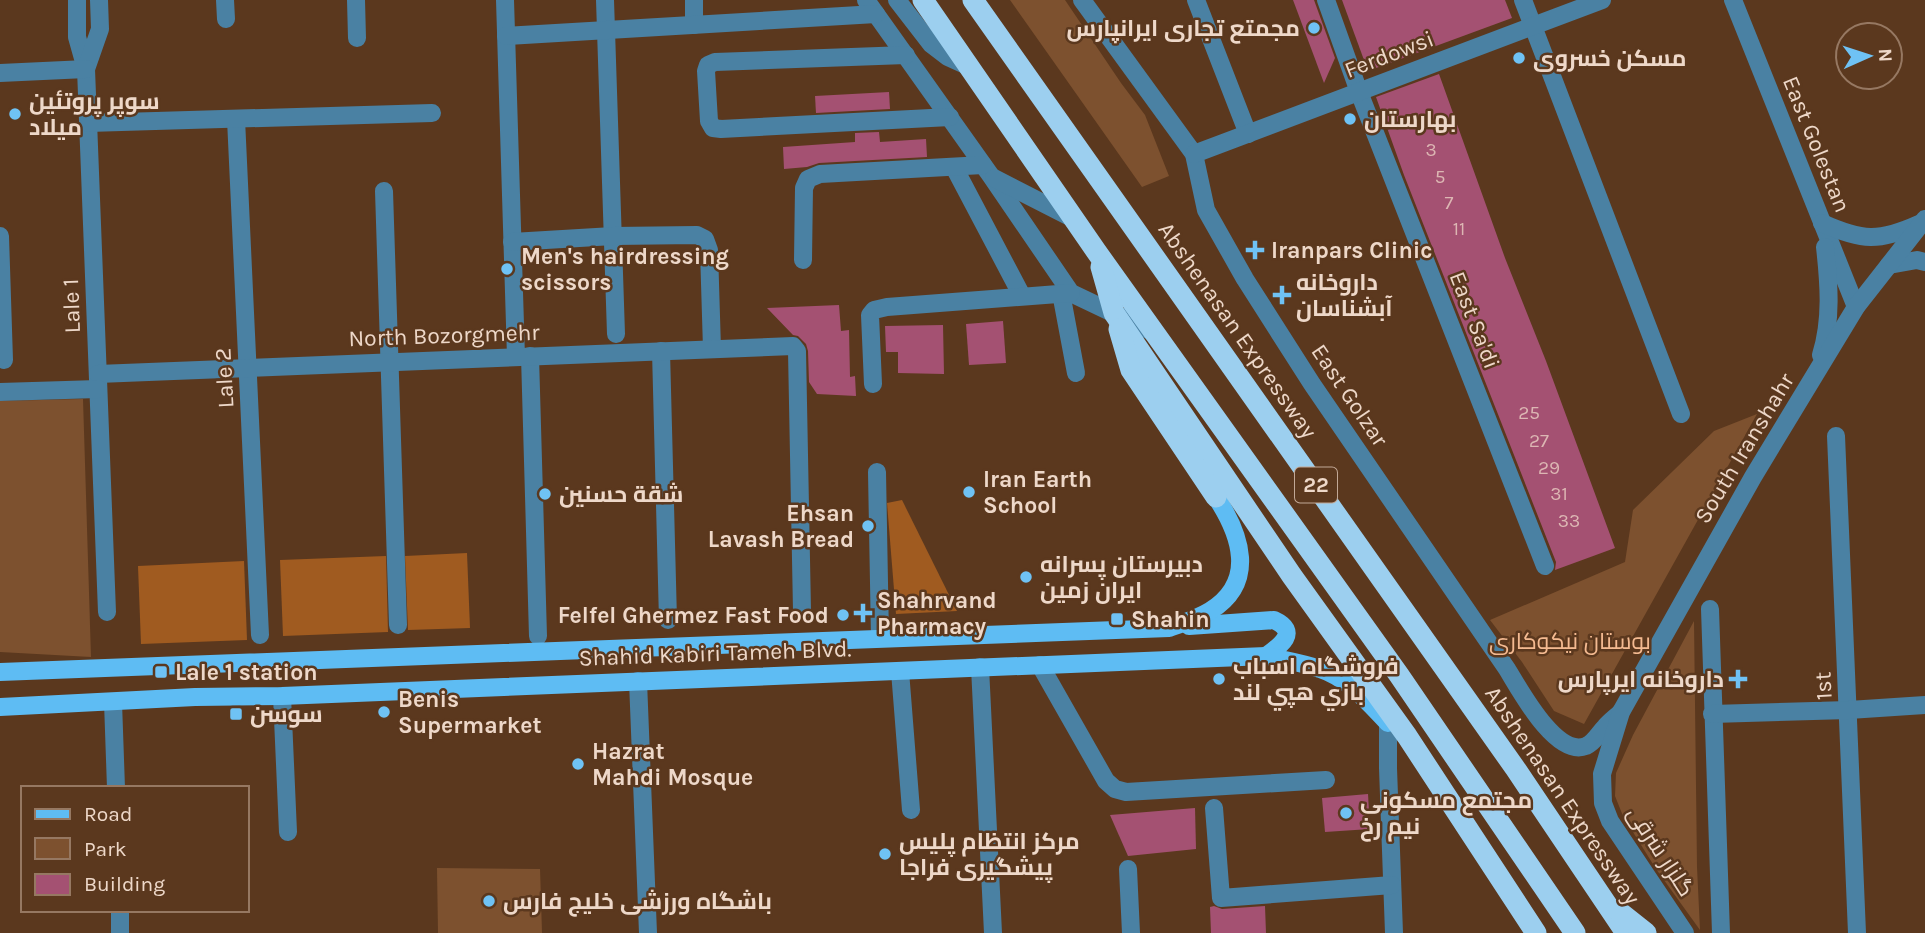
<svg xmlns="http://www.w3.org/2000/svg" width="1925" height="933" font-family="Karla,Cairo,sans-serif">
  <style>
    .green { fill: #7d512f }
    .forest { fill: #a05b20 }
    .building { fill: #a45172 }
    .lines { fill: none; stroke-linecap: round; stroke-linejoin: round }
    .minor { stroke: #4a81a3; stroke-width: 18 }
    .major { stroke: #5ebcf3; stroke-width: 18 }
    .highway { stroke: #9ccfef; stroke-width: 21 }
    .poi-dot { fill: #6fc2f4; stroke: #5b381e; stroke-width: 2.5 }
    .labels { text-anchor: middle; stroke-width: 5; stroke-linejoin: round; paint-order: stroke }
    .number-label { font-size: 19px; fill: #dcb6b3 }
    .shield { fill: #5b381e; stroke: #c2a896; stroke-width: 2 }
    .shield-label { font-size: 21px; font-weight: bold; fill: #eed8c9 }
    .poi-label { font-size: 23px; font-weight: bold; fill: #eed8c9; stroke: #5b381e; text-anchor: start }
    .street-label { font-size: 23px; fill: #eed8c9; stroke: #5b381e }
    .park-label { font-size: 23px; fill: #f4ba91; stroke: #5b381e }
  </style>
  <rect width="100%" height="100%" fill="#5b381e"/>
  <!-- green -->
  <g class="green">
    <path d="M1010,0h55l56,83 24,32 24,61 -27,11z"/>
    <path d="M83,399l8,258 -91,-5v-251z"/>
    <path d="M1757,414l-173,310 -30,-13 -32,-49 -32,-42 135,-58 8,-52 81,-79z"/>
    <path d="M1694,621l3,246 3,63 -44,-61 -33,-53 -8,-20 1,-23 17,-38z"/>
    <path d="M437,868l103,1 2,64h-104z"/>
  </g>
  <!-- forest -->
  <g class="forest">
    <path d="M902,500l55,111 -61,3 -9,-111z"/>
    <path d="M467,553l3,75 -62,2 -3,-74z"/>
    <path d="M386,556l2,76 -105,4 -3,-76z"/>
    <path d="M244,561l3,79 -106,4 -3,-78z"/>
  </g>
  <!-- building -->
  <g class="building">
    <path d="M1293,0h21l21,58 -11,25z"/>
    <path d="M1342,0h163l7,18 -144,53z"/>
    <path d="M1439,74l66,184 41,103 69,187 -60,22 1,-8 -152,-387 -28,-78z"/>
    <path d="M889,92l1,17 -74,4 -1,-17z"/>
    <path d="M879,132l1,10 46,-3 1,18 -108,6 -12,4 -23,2 -1,-22 72,-5v-9z"/>
    <path d="M839,305l2,26 8,-1 1,47 5,-1 1,20 -39,-2 -8,-12 -1,-31 -2,-7 -8,-8 -5,-1 -26,-27z"/>
    <path d="M1003,321l3,42 -37,2 -3,-41z"/>
    <path d="M943,325l1,49 -46,-1v-21h-12l-1,-26z"/>
    <path d="M1368,794l2,35 -45,3 -3,-34z"/>
    <path d="M1195,808l1,41 -68,7 -18,-41z"/>
    <path d="M1214,906l8,3 43,-3 1,27h-55l-1,-26z"/>
  </g>
  <g class="lines">
    <!-- minor -->
    <g class="minor">
      <path d="M77,0v37l9,32 21,543"/>
      <path d="M225,0l1,19"/>
      <path d="M356,0l1,38"/>
      <path d="M505,0l11,357"/>
      <path d="M605,0l11,334"/>
      <path d="M694,0v25"/>
      <path d="M866,0l125,176 80,117 84,40"/>
      <path d="M897,0l34,44 17,13 22,10"/>
      <path d="M1082,0l112,154 12,56 39,69 67,105 195,285c13,21 49,89 79,77 9,-4 12,-12 19,-19 5,-6 11,-10 16,-15"/>
      <path d="M1196,0l52,134"/>
      <path d="M1326,0l33,92 186,474"/>
      <path d="M1523,0l158,414"/>
      <path d="M1733,0l123,307"/>
      <path d="M506,36l370,-22"/>
      <path d="M906,55l-191,7 -7,3 -2,6 3,50 4,7 8,1 229,-12"/>
      <path d="M86,69l14,-40 -1,-29"/>
      <path d="M0,73l86,-4"/>
      <path d="M236,119l24,516"/>
      <path d="M88,123l344,-10"/>
      <path d="M1194,154l408,-154"/>
      <path d="M954,167l68,129"/>
      <path d="M994,178l80,41"/>
      <path d="M384,191l14,434"/>
      <path d="M1822,223c40,18 57,19 97,1"/>
      <path d="M0,236l4,124"/>
      <path d="M512,242l101,-6 84,-1 8,4 4,11 3,99"/>
      <path d="M803,260l1,-72 4,-9 12,-5 163,-9"/>
      <path d="M1889,265l28,-5 8,2"/>
      <path d="M1061,293l15,80"/>
      <path d="M661,351l7,269"/>
      <path d="M1821,355c11,-35 8,-72 4,-108"/>
      <path d="M530,356l8,280"/>
      <path d="M98,374l695,-28 4,5 5,260"/>
      <path d="M873,384l-3,-69 4,-5 13,-3 184,-14"/>
      <path d="M0,392l98,-3"/>
      <path d="M1836,436l21,497"/>
      <path d="M877,472l3,166"/>
      <path d="M1710,609l11,324"/>
      <path d="M1040,665l66,116 9,8 11,3 200,-12"/>
      <path d="M980,667l13,266"/>
      <path d="M900,671l11,139"/>
      <path d="M638,681l10,252"/>
      <path d="M282,696l6,136"/>
      <path d="M113,702l3,86"/>
      <path d="M1712,714l137,-4 76,-5"/>
      <path d="M1388,723v45l6,165"/>
      <path d="M1214,808l7,90 171,-13"/>
      <path d="M1128,869l3,64"/>
      <path d="M120,910v23"/>
      <path d="M1685,933l-75,-112 -7,-18 -1,-29 19,-62 132,-235 103,-170 69,-88"/>
    </g>
    <!-- major -->
    <g class="major">
      <path d="M1189,626l85,-6c26,12 6,26 -8,36"/>
      <path d="M0,672l1169,-44c14,-5 28,-9 41,-17 47,-29 31,-76 6,-114"/>
      <path d="M0,707l195,-10 87,-1 984,-40c18,4 37,7 54,13 28,9 48,33 68,54"/>
    </g>
    <!-- highway -->
    <g class="highway">
      <path d="M923,0l173,251 303,424 176,258"/>
      <path d="M973,0l542,768 111,165"/>
      <path d="M1101,267l13,46 178,263 115,160 129,197"/>
      <path d="M1119,329l12,41 85,127"/>
      <path d="M1617,910l29,23"/>
    </g>
  </g>
  <!-- markers -->
  <g class="poi-dot">
    <circle cx="1314" cy="28" r="7"/>
    <circle cx="1519" cy="58" r="7"/>
    <circle cx="15" cy="114" r="7"/>
    <circle cx="1350" cy="119" r="7"/>
    <path d="M1251.5 239.5h7v7h7v7h-7v7h-7v-7h-7v-7h7z"/>
    <circle cx="507" cy="269" r="7"/>
    <path d="M1278.5 284.5h7v7h7v7h-7v7h-7v-7h-7v-7h7z"/>
    <circle cx="969" cy="492" r="7"/>
    <circle cx="545" cy="494" r="7"/>
    <circle cx="868" cy="526" r="7"/>
    <circle cx="1026" cy="577" r="7"/>
    <path d="M859.5 602.5h7v7h7v7h-7v7h-7v-7h-7v-7h7z"/>
    <circle cx="843" cy="615" r="7"/>
    <rect x="1110" y="612" width="14" height="14" rx="3.5"/>
    <rect x="154" y="665" width="14" height="14" rx="3.5"/>
    <circle cx="1219" cy="679" r="7"/>
    <path d="M1734.5 668.5h7v7h7v7h-7v7h-7v-7h-7v-7h7z"/>
    <circle cx="384" cy="712" r="7"/>
    <rect x="229" y="707" width="14" height="14" rx="3.5"/>
    <circle cx="578" cy="764" r="7"/>
    <circle cx="1346" cy="813" r="7"/>
    <circle cx="885" cy="854" r="7"/>
    <circle cx="489" cy="901" r="7"/>
  </g>
  <g class="labels">
    <!-- number labels -->
    <g class="number-label">
      <text x="1431" y="156">3</text>
      <text x="1440" y="183">5</text>
      <text x="1449" y="209">7</text>
      <text x="1459" y="235">11</text>
      <text x="1529" y="419">25</text>
      <text x="1539" y="447">27</text>
      <text x="1549" y="474">29</text>
      <text x="1559" y="500">31</text>
      <text x="1569" y="527">33</text>
    </g>
    <!-- shield labels -->
    <rect class="shield" x="1295" y="467.5" width="42" height="35" rx="5"/>
    <g class="shield-label">
      <text x="1316" y="492">22</text>
    </g>
    <!-- poi labels -->
    <g class="poi-label">
      <text x="1300" y="36" text-anchor="end">مجمتع تجاری ایرانپارس</text>
      <text x="1533" y="66">مسکن خسروی</text>
      <text x="29" y="109">سوپر پروتئین<tspan x="29" dy="26">میلاد</tspan></text>
      <text x="1364" y="127">بهارستان</text>
      <text x="1271" y="258">Iranpars Clinic</text>
      <text x="521" y="264">Men's hairdressing<tspan x="521" dy="26">scissors</tspan></text>
      <text x="1296" y="290">داروخانه<tspan x="1296" dy="26">آبشناسان</tspan></text>
      <text x="983" y="487">Iran Earth<tspan x="983" dy="26">School</tspan></text>
      <text x="559" y="502">شقة حسنين</text>
      <text x="854" y="521" text-anchor="end">Ehsan<tspan x="854" dy="26">Lavash Bread</tspan></text>
      <text x="1040" y="572">دبیرستان پسرانه<tspan x="1040" dy="26">ایران زمین</tspan></text>
      <text x="877" y="608">Shahrvand<tspan x="877" dy="26">Pharmacy</tspan></text>
      <text x="829" y="623" text-anchor="end">Felfel Ghermez Fast Food</text>
      <text x="1131" y="627">Shahin</text>
      <text x="1233" y="674">فروشگاه اسباب<tspan x="1233" dy="26">بازي هپي لند</tspan></text>
      <text x="175" y="680">Lale 1 station</text>
      <text x="1724" y="687" text-anchor="end">داروخانه ایرپارس</text>
      <text x="398" y="707">Benis<tspan x="398" dy="26">Supermarket</tspan></text>
      <text x="250" y="722">سوسن</text>
      <text x="592" y="759">Hazrat<tspan x="592" dy="26">Mahdi Mosque</tspan></text>
      <text x="1360" y="808">مجتمع مسکونی<tspan x="1360" dy="26">نیم رخ</tspan></text>
      <text x="899" y="849">مرکز انتظام پلیس<tspan x="899" dy="26">پیشگیری فراجا</tspan></text>
      <text x="503" y="909">باشگاه ورزشی خلیج فارس</text>
    </g>
    <!-- street labels -->
    <g class="street-label">
      <text transform="translate(1389 54) rotate(-21)" y="8">Ferdowsi</text>
      <text transform="translate(1817 144) rotate(68)" y="8">East Golestan</text>
      <text transform="translate(71 306) rotate(-92)" y="8">Lale 1</text>
      <text transform="translate(1475 320) rotate(69)" y="8">East Sa'di</text>
      <text transform="translate(1238 330) rotate(55)" y="8">Abshenasan Expressway</text>
      <text transform="translate(444 335) rotate(-2)" y="8">North Bozorgmehr</text>
      <text transform="translate(224 378) rotate(-93)" y="8">Lale 2</text>
      <text transform="translate(1350 395) rotate(56)" y="8">East Golzar</text>
      <text transform="translate(1744 448) rotate(-59)" y="8">South Iranshahr</text>
      <text transform="translate(715 653) rotate(-2)" y="8">Shahid Kabiri Tameh Blvd.</text>
      <text transform="translate(1823 686) rotate(-93)" y="8">1st</text>
      <text transform="translate(1563 795) rotate(56)" y="8">Abshenasan Expressway</text>
      <text transform="translate(1661 851) rotate(57)" y="8">گلزار شرقی</text>
    </g>
    <!-- park labels -->
    <g class="park-label">
      <text x="1570" y="649">بوستان نیکوکاری</text>
    </g>
  </g>
  <!-- legend -->
  <rect x="21" y="786" width="228" height="126" fill="#5b381e" stroke="#967862" stroke-width="2"/>
  <rect x="35" y="809" width="35" height="10" fill="#5ebcf3" stroke="#967862" stroke-width="2"/>
  <text x="84" y="821" font-size="21" fill="#eed8c9">Road</text>
  <rect x="35" y="838" width="35" height="21" fill="#7d512f" stroke="#967862" stroke-width="2"/>
  <text x="84" y="856" font-size="21" fill="#eed8c9">Park</text>
  <rect x="35" y="874" width="35" height="21" fill="#a45172" stroke="#967862" stroke-width="2"/>
  <text x="84" y="891" font-size="21" fill="#eed8c9">Building</text>
  <!-- north arrow -->
  <g transform="translate(1869 56) rotate(87)"><circle r="33" fill="#5b381e" stroke="#967862" stroke-width="2"/>
  <path d="M0-5L12 26L0 18L-12 26Z" fill="#6fc2f4"/>
  <text y="-10" font-size="19" font-weight="bold" text-anchor="middle" fill="#eed8c9">N</text>
  </g>
</svg>
